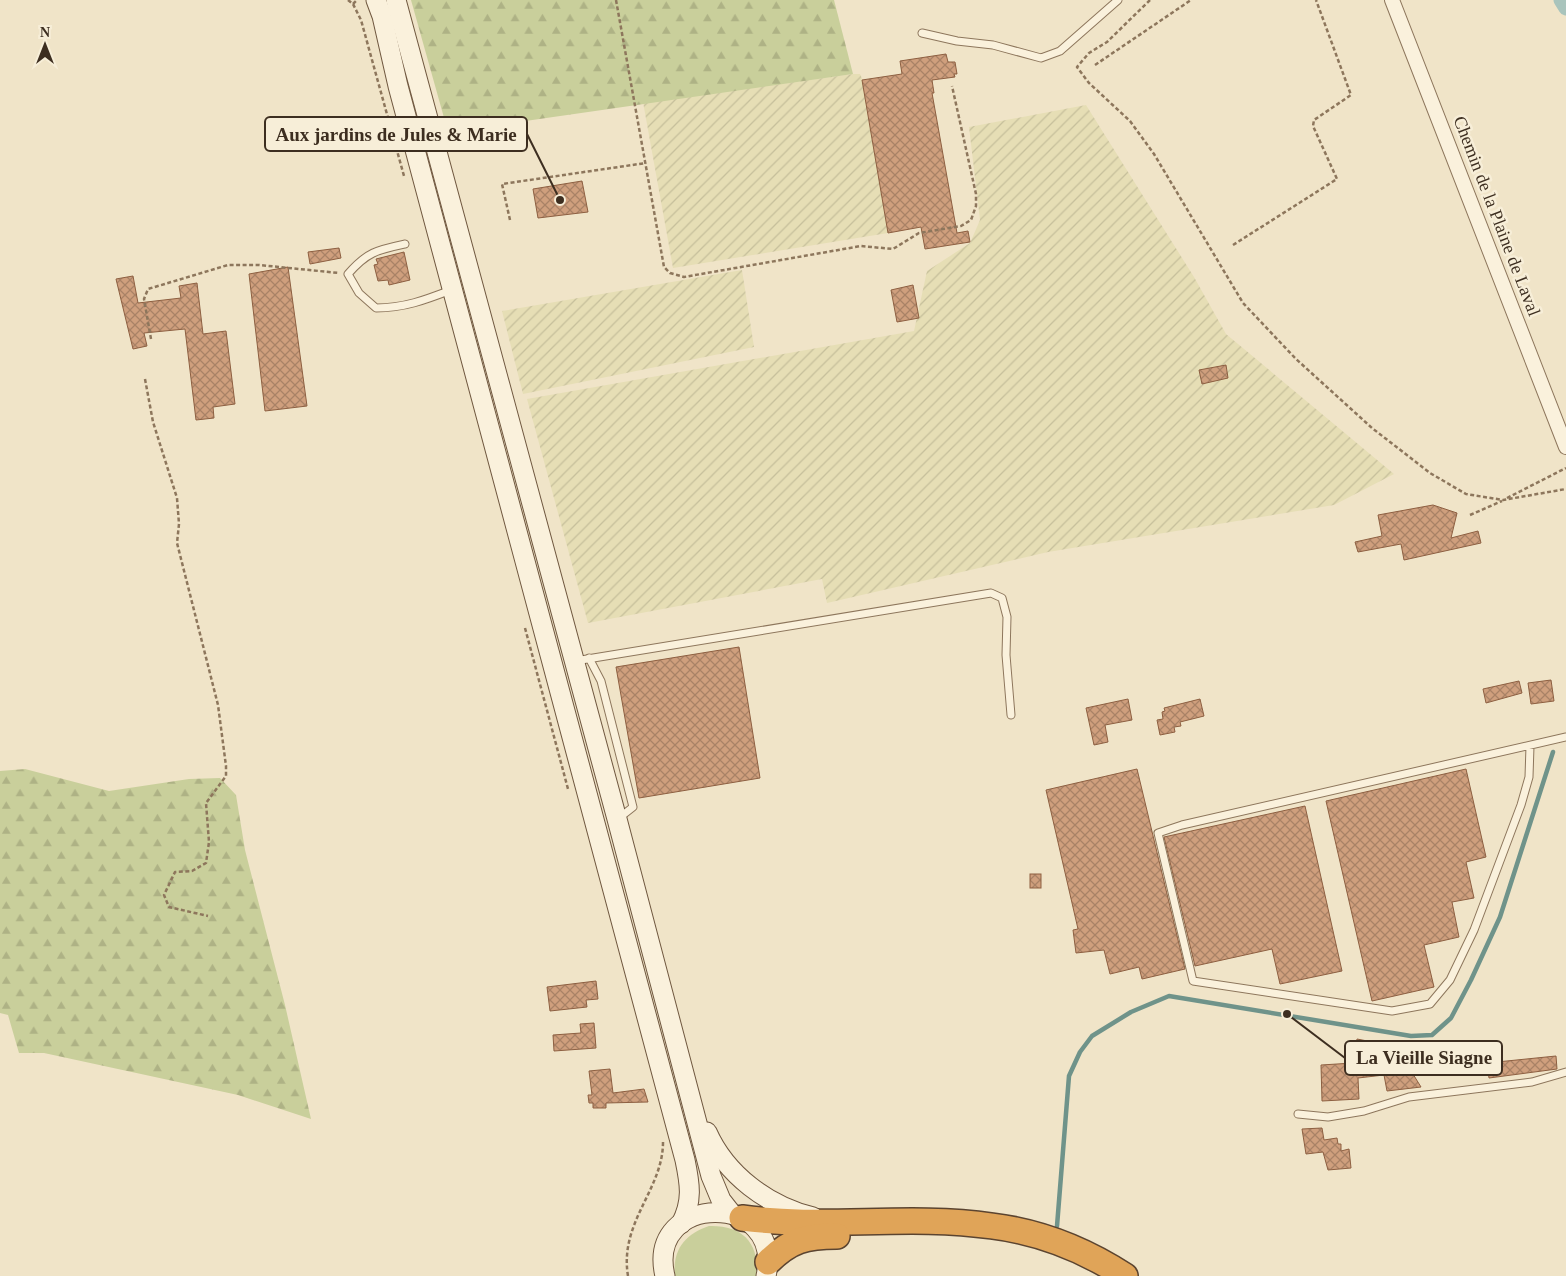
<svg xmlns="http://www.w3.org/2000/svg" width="1566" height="1276" font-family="Georgia,serif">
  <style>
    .farmland { fill: url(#farmland-furrows) }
    .grass { fill: #c9cf9b }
    .forest { fill: url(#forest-firs) }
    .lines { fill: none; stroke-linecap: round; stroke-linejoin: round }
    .stream { stroke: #6f938a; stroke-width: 4.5 }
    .canal { stroke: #a9c4bc; stroke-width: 15 }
    .building { fill: url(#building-cross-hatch); stroke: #8d5f41 }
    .lane-casing { stroke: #8d765c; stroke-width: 9 }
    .street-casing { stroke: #8d765c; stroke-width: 16 }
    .secondary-casing { stroke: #6f573f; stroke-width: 21 }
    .highway-casing { stroke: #5b4430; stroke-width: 28 }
    .path { stroke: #8d765c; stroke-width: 2.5; stroke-dasharray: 4 2.5; stroke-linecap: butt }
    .lane { stroke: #faf1dc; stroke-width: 7 }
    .street { stroke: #faf1dc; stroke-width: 14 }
    .secondary { stroke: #faf1dc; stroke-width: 19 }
    .highway { stroke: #e0a458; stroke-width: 25 }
    .labels { text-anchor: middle; stroke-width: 5; stroke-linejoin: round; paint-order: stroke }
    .street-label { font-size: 18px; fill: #3d2e20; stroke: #f7eed8 }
    .leader { fill: none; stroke: #3d2e20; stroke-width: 2 }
    .callout-dot { fill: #3d2e20; stroke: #f7eed8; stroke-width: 2 }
    .callout { fill: #f7eed8; stroke: #3d2e20; stroke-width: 2 }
    .callout-label { font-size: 19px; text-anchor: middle; font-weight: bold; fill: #3d2e20 }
  </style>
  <defs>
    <pattern id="farmland-furrows" width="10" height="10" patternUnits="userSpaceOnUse" patternTransform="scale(1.25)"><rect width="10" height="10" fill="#e6deb5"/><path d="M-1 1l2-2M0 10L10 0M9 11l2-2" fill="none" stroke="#c6bf9b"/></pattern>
    <pattern id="forest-firs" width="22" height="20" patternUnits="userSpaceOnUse" patternTransform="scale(1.25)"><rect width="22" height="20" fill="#c9cf9b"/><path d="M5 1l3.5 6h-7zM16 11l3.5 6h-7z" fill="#aeb285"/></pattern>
    <pattern id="building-cross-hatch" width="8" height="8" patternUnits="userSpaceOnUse" patternTransform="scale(1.25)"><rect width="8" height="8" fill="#cf9f7d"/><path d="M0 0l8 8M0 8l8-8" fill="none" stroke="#a98266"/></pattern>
  </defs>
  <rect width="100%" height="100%" fill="#f0e4c8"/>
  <!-- farmland -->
  <g class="farmland">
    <path d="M853,74h7l3,7 25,152 -215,35 -30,-166z"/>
    <path d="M1086,105l108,172 32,57 168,140 -60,31 -286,47 -221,51 -5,-24 -234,44 -61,-224 387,-68 13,-60 43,-28 10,-23 -11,-93z"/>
    <path d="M742,270l12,77 -231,47 -21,-83z"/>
  </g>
  <!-- grass -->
  <path class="grass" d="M709,1226c34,-1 50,17 48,50h-82c-3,-26 10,-42 34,-50z"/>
  <!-- forest -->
  <g class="forest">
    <path d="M411,0h423l19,74 -405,58z"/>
    <path d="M25,769l84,22 80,-12 31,-1 16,17 9,55 40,155 26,114 -73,-24 -194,-42h-25l-11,-38 -8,-2v-242z"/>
  </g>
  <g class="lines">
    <!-- stream -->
    <path class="stream" d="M1057,1226l12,-150 11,-24 12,-16 39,-24 38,-16 242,40 21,-1 19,-17 20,-38 29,-63 53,-165"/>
    <!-- canal -->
    <path class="canal" d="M1561,0l5,8"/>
  </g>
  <!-- building -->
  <g class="building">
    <path d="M946,54l2,8h7l2,12h-3l1,3 -23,3 2,13h-2l25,140 11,-2 2,11 -45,7 -4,-22 -33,6 -26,-153 40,-6 -2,-13z"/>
    <path d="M582,181l6,31 -50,6 -5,-29z"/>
    <path d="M339,248l2,10 -31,6 -2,-12z"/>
    <path d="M404,252l6,28 -21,5 -1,-5 -10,1 -4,-16 4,-1 -2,-5z"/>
    <path d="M288,267l19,139 -42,5 -16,-137z"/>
    <path d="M133,276l5,27 43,-5 -2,-12 18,-3 6,51 23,-3 9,73 -22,3 1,11 -18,2 -11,-91 -41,4 3,13 -14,3 -17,-70z"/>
    <path d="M913,285l6,33 -22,4 -6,-32z"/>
    <path d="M1226,365l2,13 -26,6 -3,-14z"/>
    <path d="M1433,505l24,8 -6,25 27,-7 3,12 -77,17 -3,-16 -43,8 -3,-10 27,-6 -4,-21z"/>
    <path d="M739,647l21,131 -121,20 -23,-131z"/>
    <path d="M1551,680l3,21 -23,3 -3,-21z"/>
    <path d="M1519,681l3,12 -36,10 -3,-14z"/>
    <path d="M1128,699l4,21 -27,5 3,17 -14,3 -8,-37z"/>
    <path d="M1200,699l4,17 -24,6 1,4 -7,1 1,5 -15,3 -3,-15 6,-1 -1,-7 3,-1 -1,-3z"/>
    <path d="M1137,769l48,200 -43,10 -3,-12 -29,7 -6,-24 -28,3 -3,-23 5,-1 -32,-139z"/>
    <path d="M1466,769l20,88 -20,5 8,36 -22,4 7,35 -35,8 10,42 -62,14 -46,-200z"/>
    <path d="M1305,806l37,165 -62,13 -8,-35 -77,17 -31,-129z"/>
    <rect x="1030" y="874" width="11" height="14"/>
    <path d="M596,981l2,18 -12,1 1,7 -37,4 -3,-24z"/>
    <path d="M594,1023l2,25 -42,3 -1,-16 28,-2 -1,-9z"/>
    <path d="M1357,1039l52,10 12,-3v5l55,-4 2,19 -41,2 -1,-4 -28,2 13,21 -34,4 -3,-16 -26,3 1,21 -37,2 -1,-36 32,-2z"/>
    <path d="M1556,1056l1,13 -68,9 -2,-15z"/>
    <path d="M610,1069l3,24 31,-4 4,13 -42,1v5h-13v-5h-4l-1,-8h4l-3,-24z"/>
    <path d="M1322,1128l2,12 13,-2 1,6h3v7l8,-2 2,19 -23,2 -5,-18 -17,2 -4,-25z"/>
  </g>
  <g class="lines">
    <defs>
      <g id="lane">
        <path d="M922,33l35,8 36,4 48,13 19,-7 58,-51"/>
        <path d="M405,244c-28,6 -38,8 -57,30l11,19 17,15c28,0 49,-8 75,-18"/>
        <path d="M589,658l12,23 32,126 -14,11"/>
        <path d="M575,661l416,-68 11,5 5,19 -1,38 5,60"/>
        <path d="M1530,746l-1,31 -8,28 -47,125 -24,50 -20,24 -38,7 -199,-30 -35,-148 24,-8 384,-88"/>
        <path d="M1298,1114l30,3 36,-6 45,-14 123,-15 34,-10"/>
      </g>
      <path id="street" d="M1392,0l174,447"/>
      <g id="secondary">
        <path d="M376,0l6,16 16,70 287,1074c5,24 8,41 -4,64"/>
        <path d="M396,0l221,819 94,357 10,24 11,14"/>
        <path d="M707,1132c19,43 61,74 106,85"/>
        <path d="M665,1276c-20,-84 120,-85 101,0"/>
      </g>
      <g id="highway">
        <path d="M742,1218c83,11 167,-4 250,8 48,6 93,24 133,50"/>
        <path d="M768,1262c22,-22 38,-26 69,-26"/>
      </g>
    </defs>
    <!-- lane casing -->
    <use href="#lane" class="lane-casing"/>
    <!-- street casing -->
    <use href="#street" class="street-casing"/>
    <!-- secondary casing -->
    <use href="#secondary" class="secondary-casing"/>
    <!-- highway casing -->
    <use href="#highway" class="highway-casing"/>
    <!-- path -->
    <g class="path">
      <path d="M348,0l5,4 8,16 43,156"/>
      <path d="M616,0l48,267 6,6 14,4 177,-31 32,3 26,-16 42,-7 10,-6 5,-14v-12l-24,-108"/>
      <path d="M1150,0l-43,42 -18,11 -12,14 12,16 41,38 24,33 89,149 53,56 76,69 58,45 36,21 37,6 63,-11"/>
      <path d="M353,4l4,-4"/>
      <path d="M1095,65l96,-65"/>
      <path d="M510,220l-8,-36 144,-21"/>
      <path d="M1233,245l104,-66 -24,-53 1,-6 37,-25 -35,-95"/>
      <path d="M151,339l-7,-40 4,-10 80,-24h31l80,8"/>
      <path d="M145,379l8,43 24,76 2,26 -2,19 41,162 8,61v10l-20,27 3,39 -3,21 -14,8 -17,1 -11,23 5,12 39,9"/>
      <path d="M1507,498l59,-30"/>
      <path d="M1470,515l32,-14"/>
      <path d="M525,628l43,161"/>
      <path d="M628,1276c-9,-54 35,-86 35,-134"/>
    </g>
    <!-- lane -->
    <use href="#lane" class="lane"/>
    <!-- street -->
    <use href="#street" class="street"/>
    <!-- secondary -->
    <use href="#secondary" class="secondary"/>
    <!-- highway -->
    <use href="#highway" class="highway"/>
  </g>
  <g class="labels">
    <!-- street labels -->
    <g class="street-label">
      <text transform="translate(1497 216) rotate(69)" y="6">Chemin de la Plaine de Laval</text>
    </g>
  </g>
  <!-- callouts -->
  <path class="leader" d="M560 200L527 134M1287 1014L1345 1058"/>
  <g class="callout-dot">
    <circle cx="560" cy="200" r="5"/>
    <circle cx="1287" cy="1014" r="5"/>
  </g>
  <g class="callout">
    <rect x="265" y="117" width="262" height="34" rx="5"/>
    <rect x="1345" y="1041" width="157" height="34" rx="5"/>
  </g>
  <g class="callout-label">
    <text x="396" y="141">Aux jardins de Jules &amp; Marie</text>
    <text x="1424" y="1064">La Vieille Siagne</text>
  </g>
  <!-- north arrow -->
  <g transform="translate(45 45)" stroke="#f7eed8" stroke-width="4" paint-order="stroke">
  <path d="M0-4L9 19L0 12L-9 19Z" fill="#3d2e20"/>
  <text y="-8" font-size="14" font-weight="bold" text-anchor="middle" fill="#3d2e20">N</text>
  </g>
</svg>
